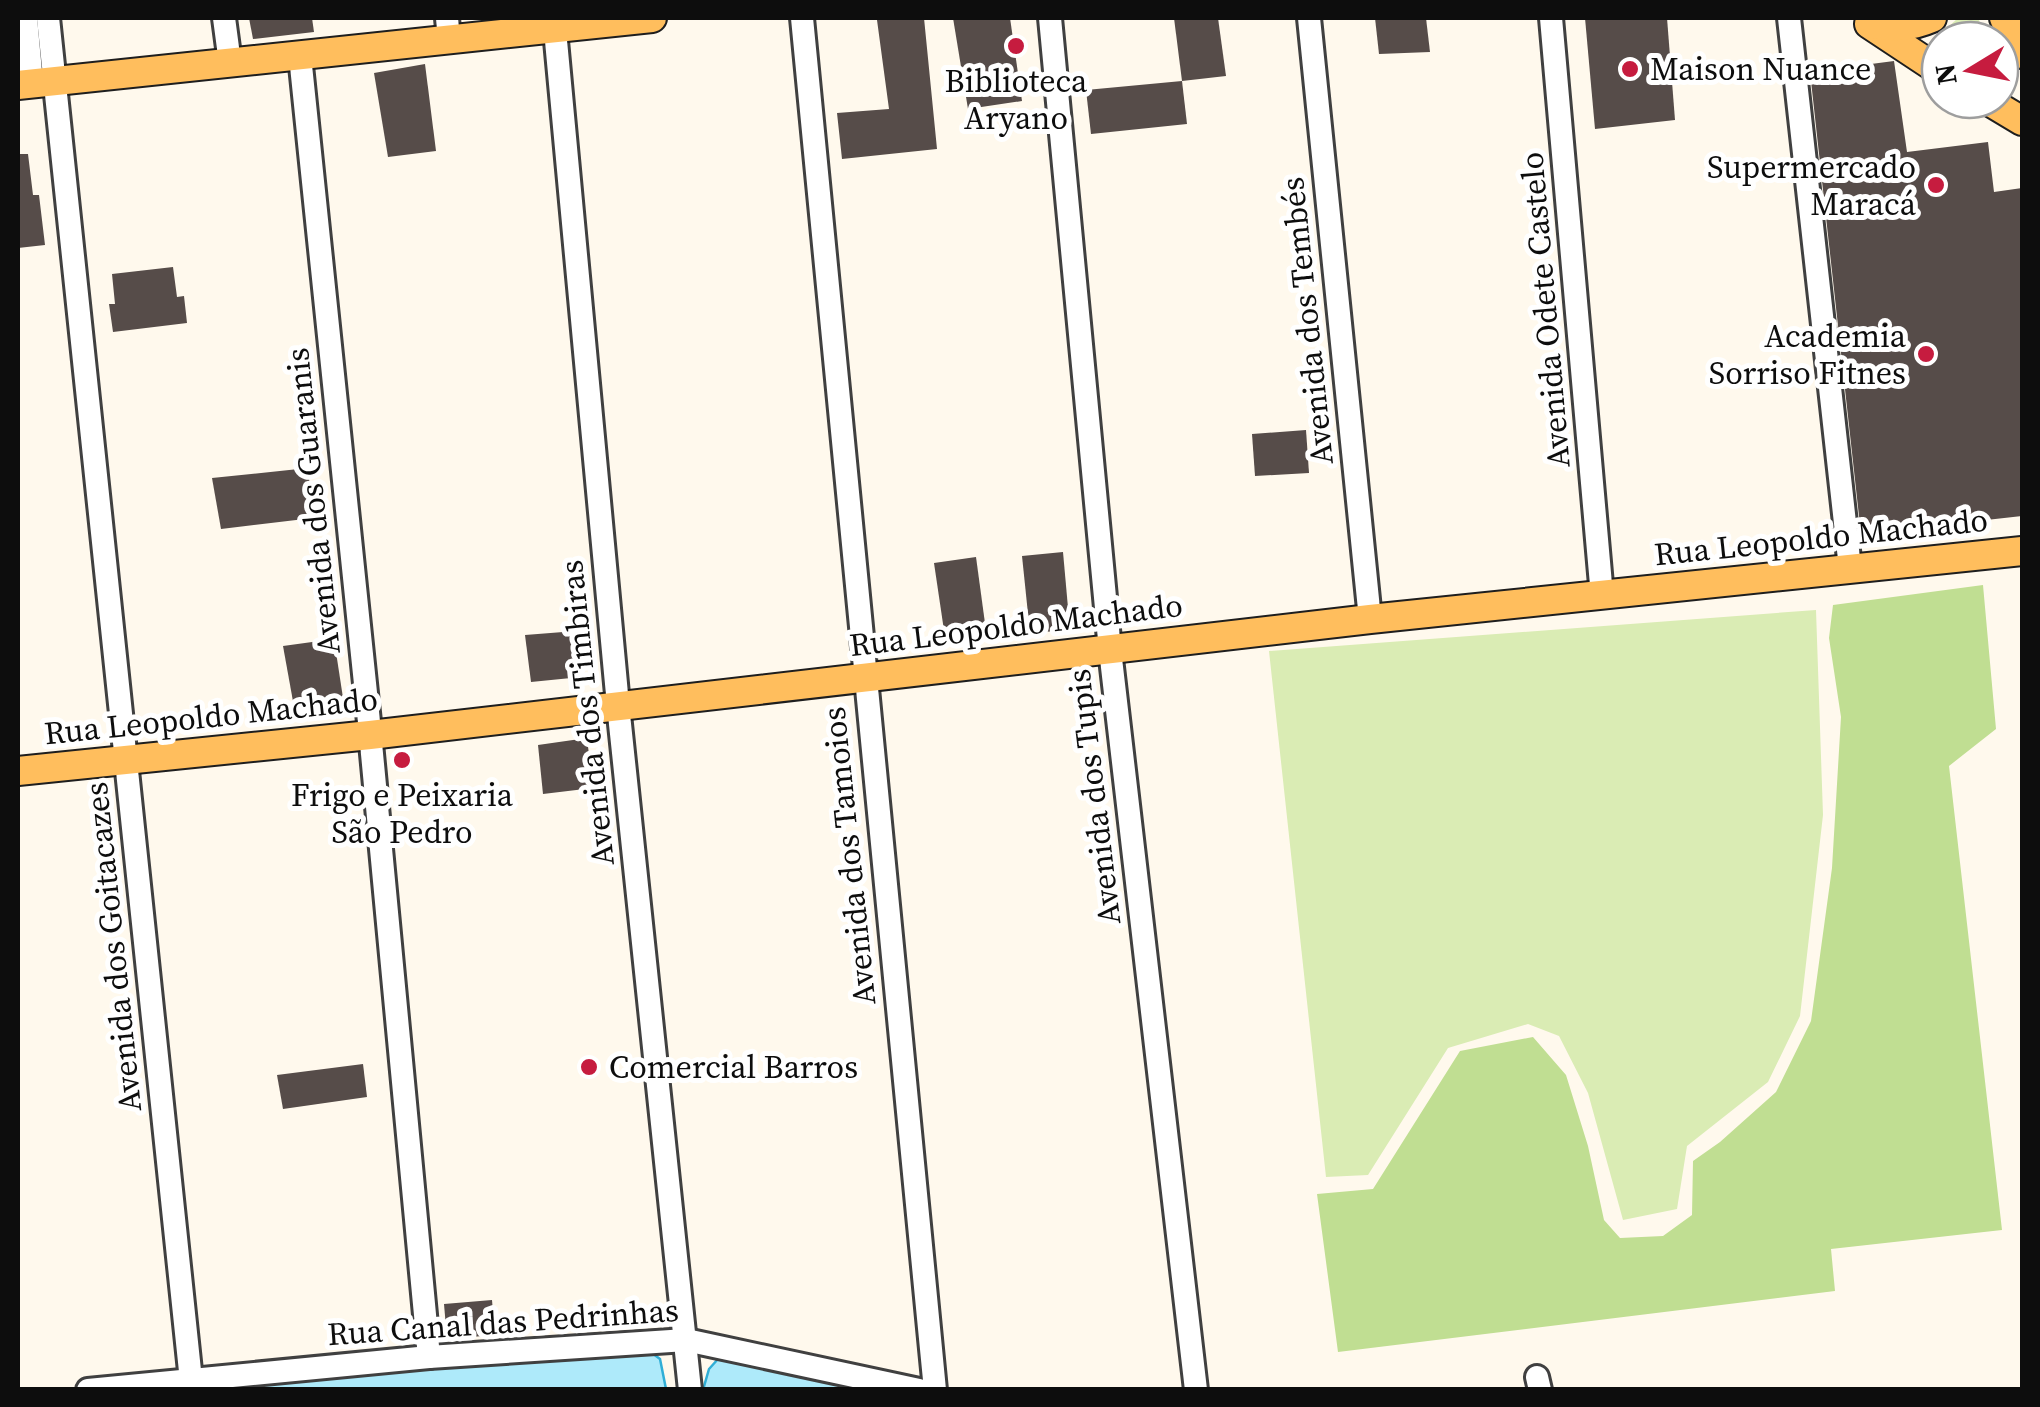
<svg xmlns="http://www.w3.org/2000/svg" width="2040" height="1407" font-family="'Source Serif 4',serif">
  <style>
    .green { fill: #daecb4 }
    .forest { fill: #c0de92 }
    .water { fill: #aeeafa; stroke: #30aed6; stroke-width: 2.5 }
    .building { fill: #564c49 }
    .lines { fill: none; stroke-linecap: round; stroke-linejoin: round }
    .minor-casing { stroke: #404040; stroke-width: 28 }
    .major-casing { stroke: #1e1e1e; stroke-width: 32 }
    .minor { stroke: #fff; stroke-width: 22 }
    .major { stroke: #ffbe5d; stroke-width: 28 }
    .poi-dot { fill: #c61c3f; stroke: #fff; stroke-width: 4 }
    .labels { text-anchor: middle; stroke-width: 10; stroke-linejoin: round; paint-order: stroke }
    .poi-label { font-size: 32px; fill: #0d0d0d; stroke: #fff; text-anchor: start }
    .street-label { font-size: 32px; fill: #0d0d0d; stroke: #fff }
  </style>
  <rect width="100%" height="100%" fill="#fff9ed"/>
  <!-- green -->
  <g class="green">
    <path d="M1958,18h20l9,22h-47v9l-9,-6z"/>
    <path d="M1816,610l7,205 -23,201 -32,66 -81,64 -10,63 -54,11 -35,-127 -29,-57 -31,-12 -80,24 -80,127 -42,2 -57,-526z"/>
  </g>
  <!-- forest -->
  <path class="forest" d="M1983,585l13,144 -47,37 53,464 -171,19 4,42 -497,61 -21,-158 56,-5 87,-138 73,-14 33,38 22,71 16,74 16,18 43,-2 29,-21 1,-54 27,-19 56,-50 35,-71 21,-153 9,-151 -12,-79 4,-33z"/>
  <!-- water -->
  <g class="water">
    <path d="M644,1347l16,12 6,30 -447,1 4,-9z"/>
    <path d="M718,1359l150,30 -165,1 6,-21z"/>
  </g>
  <!-- building -->
  <g class="building">
    <path d="M249,18h63l2,14 -61,7z"/>
    <path d="M897,18h27l13,131 -95,10 -5,-46 52,-4 -12,-89z"/>
    <path d="M953,18h57l12,83 -54,8z"/>
    <path d="M1174,18h44l8,58 -44,5z"/>
    <path d="M1375,18h51l4,34 -51,2z"/>
    <path d="M1585,18h82l8,102 -80,9z"/>
    <path d="M1894,61l13,91 81,-10 6,50 28,-4v328l-161,18 -51,-462z"/>
    <path d="M425,64l11,87 -48,6 -14,-84z"/>
    <path d="M1182,81l5,43 -96,10 -5,-44z"/>
    <path d="M18,154h10l5,41h6l6,50 -27,3z"/>
    <path d="M173,267l4,30 7,-1 3,27 -74,9 -4,-28h6l-3,-30z"/>
    <path d="M1306,430l3,43 -54,3 -3,-42z"/>
    <path d="M308,468l5,50 -92,11 -9,-51z"/>
    <path d="M1063,552l7,78 -40,3 -8,-77z"/>
    <path d="M976,557l11,81 -41,6 -12,-81z"/>
    <path d="M576,631l5,46 -50,5 -6,-47z"/>
    <path d="M334,639l11,72 -49,7 -13,-72z"/>
    <path d="M587,738l6,50 -50,6 -5,-49z"/>
    <path d="M363,1064l4,33 -84,12 -6,-34z"/>
    <path d="M492,1300l3,35 -48,4 -3,-35z"/>
  </g>
  <g class="lines">
    <defs>
      <g id="minor">
        <path d="M26,18l6,65"/>
        <path d="M48,18l144,1372"/>
        <path d="M224,18l6,45"/>
        <path d="M447,18l2,22"/>
        <path d="M802,18l133,1372"/>
        <path d="M1050,18l60,632 86,740"/>
        <path d="M1309,18l61,601"/>
        <path d="M1551,18l51,578"/>
        <path d="M1789,18l61,550"/>
        <path d="M555,30l63,675 72,685"/>
        <path d="M300,56l69,666 60,635"/>
        <path d="M1537,1377l3,13"/>
        <path d="M88,1390l341,-33 257,-17 233,50"/>
      </g>
      <g id="major">
        <path d="M2004,18l18,36"/>
        <path d="M1869,24l71,47"/>
        <path d="M1871,24c23,4 40,3 61,-6"/>
        <path d="M18,85l634,-67"/>
        <path d="M1987,100l35,21"/>
        <path d="M18,771l352,-36 1000,-116 652,-68"/>
      </g>
    </defs>
    <!-- minor casing -->
    <use href="#minor" class="minor-casing"/>
    <!-- major casing -->
    <use href="#major" class="major-casing"/>
    <!-- minor -->
    <use href="#minor" class="minor"/>
    <!-- major -->
    <use href="#major" class="major"/>
  </g>
  <!-- markers -->
  <g class="poi-dot">
    <circle cx="1016" cy="46" r="10"/>
    <circle cx="1630" cy="69" r="10"/>
    <circle cx="1936" cy="185" r="10"/>
    <circle cx="1926" cy="354" r="10"/>
    <circle cx="402" cy="760" r="10"/>
    <circle cx="589" cy="1067" r="10"/>
  </g>
  <g class="labels">
    <!-- poi labels -->
    <g class="poi-label">
      <text x="1650" y="80">Maison Nuance</text>
      <text x="1016" y="92" text-anchor="middle">Biblioteca<tspan x="1016" dy="37">Aryano</tspan></text>
      <text x="1916" y="178" text-anchor="end">Supermercado<tspan x="1916" dy="37">Maracá</tspan></text>
      <text x="1906" y="347" text-anchor="end">Academia<tspan x="1906" dy="37">Sorriso Fitnes</tspan></text>
      <text x="402" y="806" text-anchor="middle">Frigo e Peixaria<tspan x="402" dy="37">São Pedro</tspan></text>
      <text x="609" y="1078">Comercial Barros</text>
    </g>
    <!-- street labels -->
    <g class="street-label">
      <text transform="translate(1545 310) rotate(-95)" y="11">Avenida Odete Castelo</text>
      <text transform="translate(1307 321) rotate(-96)" y="11">Avenida dos Tembés</text>
      <text transform="translate(313 501) rotate(-96)" y="11">Avenida dos Guaranis</text>
      <text transform="translate(1821 537) rotate(-6)" y="11">Rua Leopoldo Machado</text>
      <text transform="translate(1016 625) rotate(-7)" y="11">Rua Leopoldo Machado</text>
      <text transform="translate(587 713) rotate(-96)" y="11">Avenida dos Timbiras</text>
      <text transform="translate(211 716) rotate(-6)" y="11">Rua Leopoldo Machado</text>
      <text transform="translate(1094 797) rotate(-97)" y="11">Avenida dos Tupis</text>
      <text transform="translate(849 856) rotate(-96)" y="11">Avenida dos Tamoios</text>
      <text transform="translate(113 947) rotate(-96)" y="11">Avenida dos Goitacazes</text>
      <text transform="translate(503 1322) rotate(-4)" y="11">Rua Canal das Pedrinhas</text>
    </g>
  </g>
  <!-- border -->
  <rect width="2040" height="1407" fill="none" stroke="#0d0d0d" stroke-width="40"/>
  <!-- north arrow -->
  <g transform="translate(1970 70) rotate(260)"><circle r="48" fill="#ffffff" stroke="#9e9e9e" stroke-width="2.5"/>
  <path d="M0-8L18 38L0 25L-18 38Z" fill="#c61c3f"/>
  <text y="-15" font-size="28" font-weight="bold" text-anchor="middle" fill="#0d0d0d">N</text>
  </g>
</svg>
